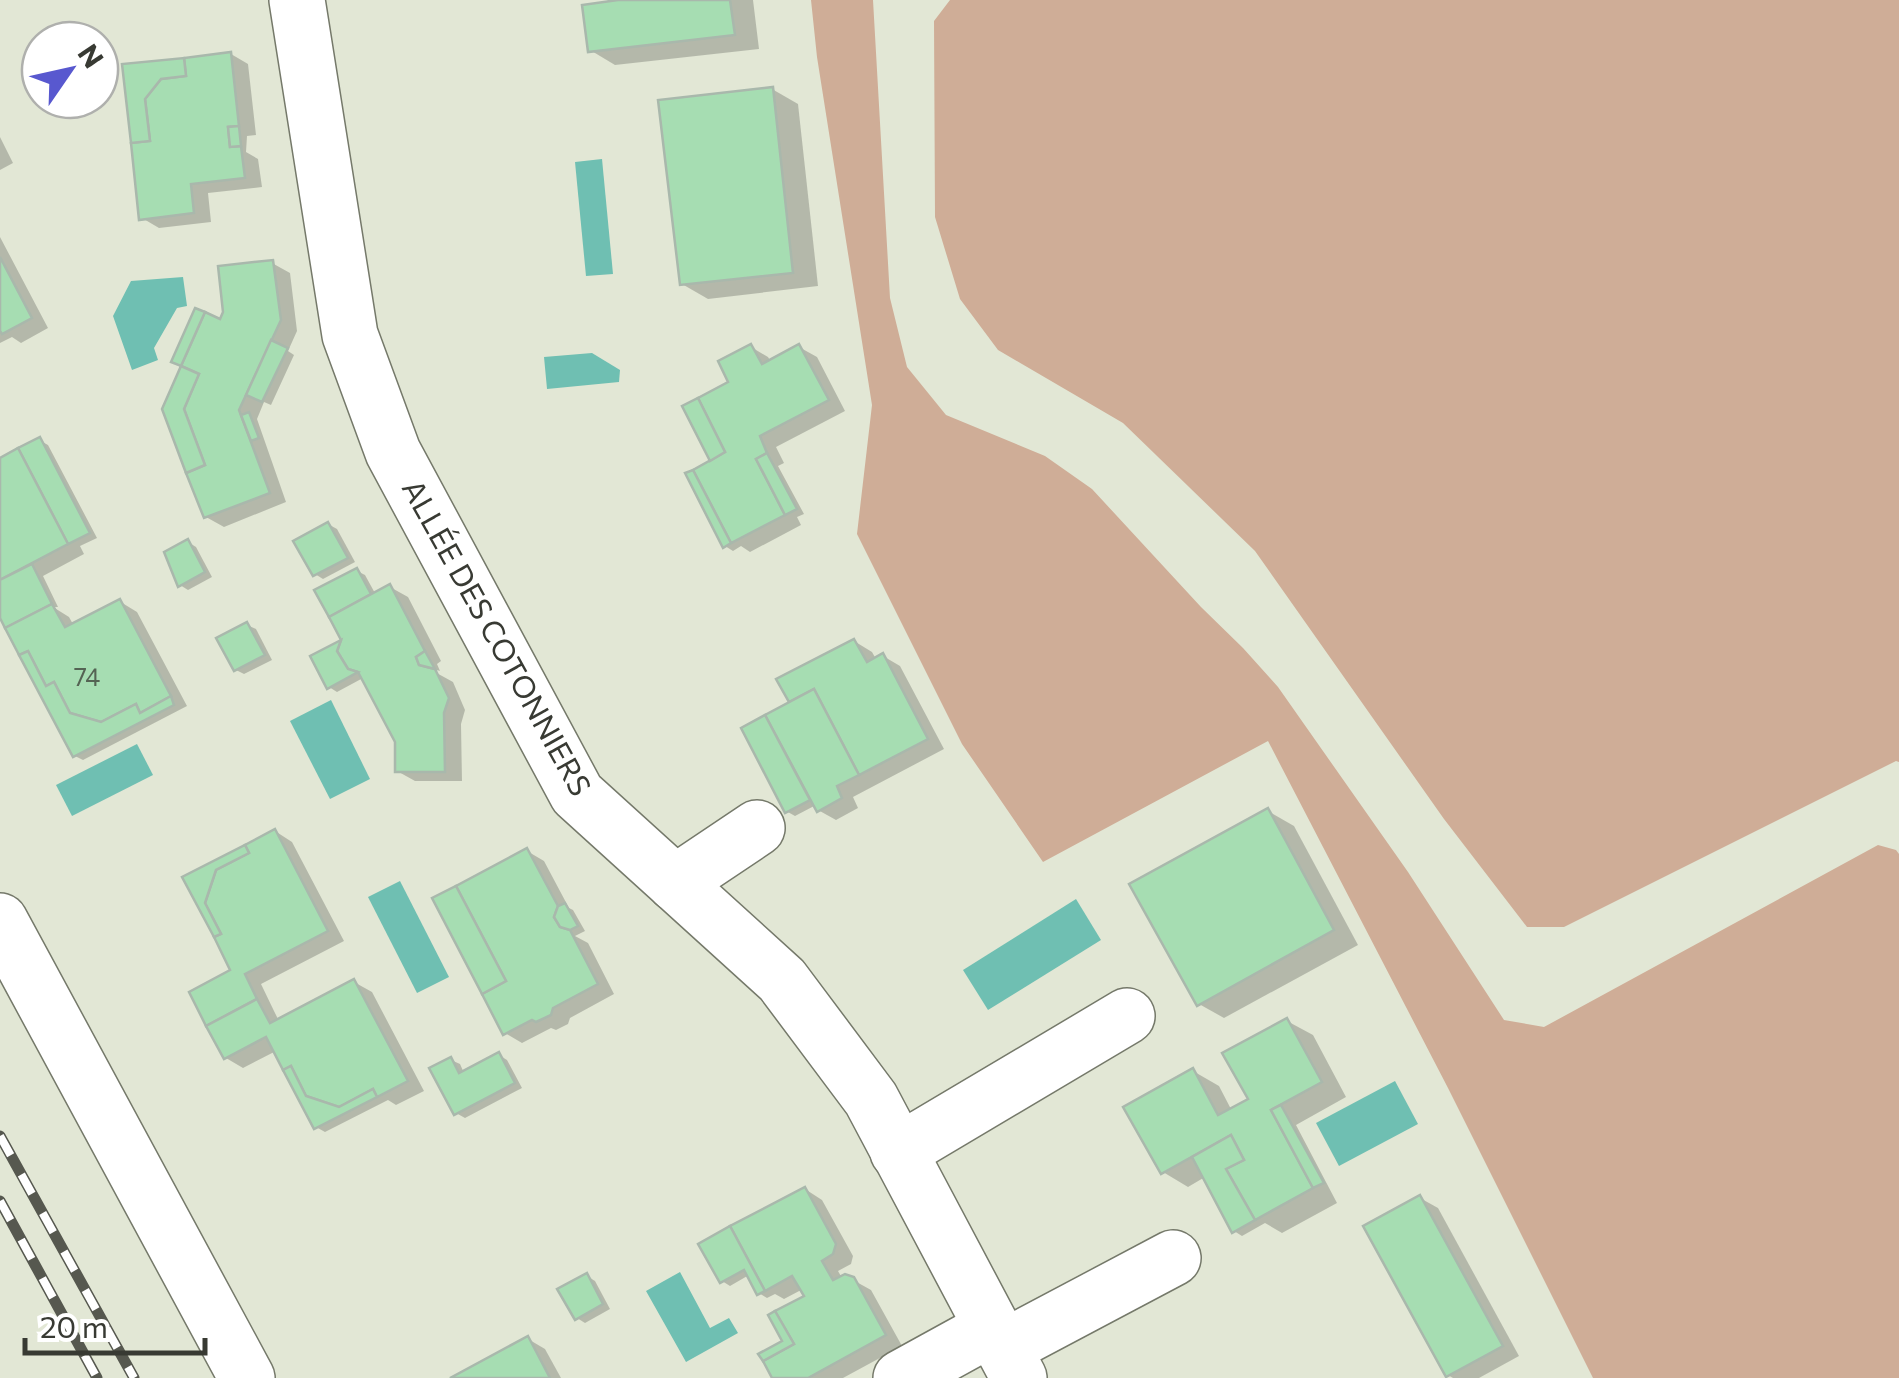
<svg xmlns="http://www.w3.org/2000/svg" width="1899" height="1378" font-family="Commissioner,sans-serif">
  <style>
    .green { fill: #cfad97 }
    .water { fill: #6fbfb2 }
    .shadow { fill: #0003 }
    .building { fill: #a6ddb2; stroke: #a9b8ac; stroke-width: 2.5 }
    .lines { fill: none; stroke-linecap: round; stroke-linejoin: round }
    .minor-casing { stroke: #75796a; stroke-width: 58 }
    .minor { stroke: #fff; stroke-width: 55 }
    .rail-casing { stroke: #56584f; stroke-width: 11 }
    .rail { stroke: #fff; stroke-width: 8; stroke-dasharray: 22; stroke-linecap: butt }
    .labels { text-anchor: middle; stroke-width: 8; stroke-linejoin: round; paint-order: stroke }
    .number-label { font-size: 25px; fill: #546353 }
    .street-label { font-size: 30px; fill: #383a33; stroke: #fff }
  </style>
  <rect width="100%" height="100%" fill="#e2e7d5"/>
  <!-- green -->
  <g class="green">
    <path d="M811,0h62l17,298 17,69 39,48 99,41 47,33 109,118 42,41 35,39 130,185 96,148 40,7 334,-182 18,5 3,4v524h-306l-145,-290 -180,-347 -225,121 -81,-118 -105,-210 15,-129 -55,-348z"/>
    <path d="M950,0h949v762l-3,-1 -332,166h-37l-83,-108 -189,-268 -132,-128 -125,-73 -38,-51 -25,-82 -1,-196z"/>
  </g>
  <!-- water -->
  <g class="water">
    <path d="M602,159l11,115 -27,2 -11,-114z"/>
    <path d="M183,277l4,29 -10,2 -23,40 4,12 -26,10 -19,-54 18,-35z"/>
    <path d="M592,353l28,17 -1,12 -72,7 -3,-32z"/>
    <path d="M331,700l39,79 -40,20 -40,-78z"/>
    <path d="M137,744l16,31 -81,41 -16,-31z"/>
    <path d="M400,881l49,96 -32,16 -49,-96z"/>
    <path d="M1076,899l25,41 -113,70 -25,-40z"/>
    <path d="M1395,1081l23,43 -79,42 -23,-43z"/>
    <path d="M680,1272l30,56 19,-10 9,15 -52,29 -40,-71z"/>
  </g>
  <!-- shadow -->
  <g class="shadow">
    <path d="M607,0h146l6,49 -144,16 -25,-15 23,-46z"/>
    <path d="M231,54l17,10 8,71 -9,1 -1,16 12,7 4,28 -54,6 3,29 -52,6 -17,-10z"/>
    <path d="M772,89l26,15 20,182 -110,13 -26,-15z"/>
    <path d="M0,137l13,26 -13,7z"/>
    <path d="M0,237l48,91 -27,15 -9,-6 -12,6z"/>
    <path d="M272,263l18,10 7,58 -9,20 6,4 -23,50 -7,-3 -7,17 29,83 -62,25 -18,-10 15,-195z"/>
    <path d="M751,347l17,10 3,5 28,-15 18,10 28,54 -69,36 8,16 -6,3 26,48 -7,3 4,8 -51,27 -9,-6 -8,5 -8,-5 -12,-84 18,-79z"/>
    <path d="M39,440l9,5 49,93 -17,8 4,8 -41,22 15,31h-5l16,10 5,9 45,-25 18,11 50,94 -104,54 -8,-4 -75,-144v-152z"/>
    <path d="M328,524l9,5 18,33 -32,17 -8,-5z"/>
    <path d="M188,542l8,5 16,30 -24,13 -8,-5z"/>
    <path d="M357,571l8,4 11,20 14,-8 18,10 33,64 -4,3 3,7 -6,-2 -1,2 20,11 12,28 -4,14 1,57h-47l-18,-10v-30l-34,-63 -26,14 -8,-5 15,-46 -26,-50z"/>
    <path d="M247,625l9,4 16,31 -28,14 -8,-4z"/>
    <path d="M854,641l18,11 4,7 7,-3 17,10 44,83 -91,48 5,11 -22,12 -18,-10 -2,-5 -21,11 -9,-5 -42,-82 49,-26 -13,-23z"/>
    <path d="M1268,811l26,15 64,119 -134,73 -25,-14z"/>
    <path d="M275,831l17,11 52,99 -83,43 13,27 5,10 75,-39 18,10 52,99 -28,14 -8,-5 -63,32 -9,-5 -40,-76 -33,17 -17,-10 8,-86z"/>
    <path d="M527,851l17,10 25,47 4,2 12,21 -10,5 13,7 26,51 -44,24 -2,6 -12,6 -5,-2 -29,15 -17,-10z"/>
    <path d="M1287,1021l26,14 33,62 -50,28 41,78 -55,30 -17,-10 -23,13 -8,-5 -29,-54 -17,10 -25,-15 30,-101 26,15 13,25 19,-11z"/>
    <path d="M499,1055l8,5 15,28 -57,30 -9,-5 -5,-53 9,4 4,9z"/>
    <path d="M805,1189l17,11 31,56 -2,8 -13,7 4,7 11,2 18,10 31,56 -59,32h-68l10,-36 22,-45 -4,-8 -19,10 -9,-5 -8,4 -8,-5 -10,-18 -19,11 -8,-5z"/>
    <path d="M1420,1198l18,10 81,148 -40,22h-26l-5,-3z"/>
    <path d="M587,1276l8,5 15,28 -25,14 -8,-5z"/>
    <path d="M528,1339l17,10 16,29h-106z"/>
  </g>
  <!-- building -->
  <g class="building">
    <path d="M618,0h112l5,35 -147,17 -6,-47z"/>
    <path d="M231,52l8,74 -11,1 2,20 11,-1 4,32 -54,6 3,29 -55,7 -8,-77 19,-2 -5,-42 16,-20 25,-3 -2,-18z"/>
    <path d="M184,58l2,18 -25,3 -16,20 5,42 -19,2 -9,-79z"/>
    <path d="M773,87l20,186 -113,12 -22,-185z"/>
    <path d="M239,126l2,20 -11,1 -2,-20z"/>
    <path d="M0,257l32,61 -30,16 -2,-3z"/>
    <path d="M273,260l8,60 -42,90 31,83 -66,25 -18,-45 19,-8 -21,-56 15,-35 -18,-8 24,-54 15,7 3,-7 -5,-46z"/>
    <path d="M195,308l10,4 -24,54 -10,-4z"/>
    <path d="M271,340l17,8 -26,54 -16,-7z"/>
    <path d="M751,344l11,20 37,-20 30,56 -69,36 7,17 -11,6 29,56 -54,28 -38,-73 32,-18 -27,-54 30,-16 -10,-21z"/>
    <path d="M181,366l18,8 -15,35 21,56 -19,8 -24,-64z"/>
    <path d="M698,398l27,54 -15,9 -28,-55z"/>
    <path d="M249,412l10,26 -8,3 -10,-26z"/>
    <path d="M40,437l50,96 -22,11 -50,-96z"/>
    <path d="M18,448l50,96 -68,36v-122z"/>
    <path d="M767,453l30,56 -12,6 -29,-56z"/>
    <path d="M693,470l38,73 -8,5 -38,-75z"/>
    <path d="M328,522l20,36 -35,18 -20,-35z"/>
    <path d="M188,539l17,33 -27,15 -14,-35z"/>
    <path d="M32,564l20,40 -47,24 -5,-10v-38z"/>
    <path d="M357,568l14,26 -42,23 -15,-27z"/>
    <path d="M390,584l35,67 -9,6 3,8 16,4 14,29 -5,15 1,59h-50v-30l-37,-70 -10,-3 -11,-18 4,-11 -12,-23z"/>
    <path d="M120,599l51,97 -31,17 -4,-9 -35,18 -31,-9 -16,-31 -8,4 -18,-35 -9,4 -14,-27 47,-24 13,23z"/>
    <path d="M247,622l18,33 -31,16 -18,-33z"/>
    <path d="M854,639l13,23 16,-9 45,86 -69,36 -45,-86 -25,13 -13,-23z"/>
    <path d="M341,640l-4,11 11,18 10,3 -31,17 -17,-33z"/>
    <path d="M28,651l18,35 8,-4 16,31 31,9 35,-18 4,9 31,-17 3,9 -101,52 -54,-102z"/>
    <path d="M425,651l10,18 -16,-4 -3,-8z"/>
    <path d="M814,689l45,86 -22,11 5,12 -25,14 -52,-97z"/>
    <path d="M765,715l45,85 -25,13 -44,-85z"/>
    <path d="M1268,808l66,122 -137,76 -68,-122z"/>
    <path d="M275,829l53,102 -83,43 12,25 -51,27 -17,-34 41,-22 -16,-33 7,-3 -16,-31 11,-33 33,-17 -4,-8z"/>
    <path d="M245,845l4,8 -33,17 -11,33 16,31 -7,3 -32,-60z"/>
    <path d="M527,848l31,58 -4,11 6,10 10,3 28,54 -45,24 -2,7 -15,7 -4,-2 -29,15 -21,-41 24,-13 -50,-95z"/>
    <path d="M456,886l50,95 -24,13 -50,-96z"/>
    <path d="M565,903l13,23 -8,4 -10,-3 -6,-10 4,-11z"/>
    <path d="M354,979l54,102 -31,16 -4,-8 -34,18 -33,-11 -15,-30 -8,4 -17,-33 -42,22 -18,-33 51,-27 13,24z"/>
    <path d="M1287,1018l35,64 -51,28 42,78 -58,32 -29,-51 18,-9 -13,-25 -70,39 -38,-67 70,-39 25,47 30,-16 -26,-46z"/>
    <path d="M499,1052l16,31 -61,32 -25,-47 22,-11 8,16z"/>
    <path d="M291,1066l15,30 33,11 34,-18 4,8 -63,32 -31,-59z"/>
    <path d="M1281,1105l43,78 -11,5 -42,-78z"/>
    <path d="M1231,1135l13,25 -18,9 29,51 -23,13 -40,-76z"/>
    <path d="M805,1187l31,57 -3,10 -11,7 11,19 12,-6 9,3 32,58 -78,43h-36l-9,-17 31,-17 -19,-33 29,-15 -12,-20 -27,15 -35,-65z"/>
    <path d="M1420,1195l83,151 -57,31 -83,-151z"/>
    <path d="M730,1226l35,65 -8,4 -13,-25 -24,13 -22,-39z"/>
    <path d="M587,1273l16,31 -28,16 -18,-31z"/>
    <path d="M775,1311l19,33 -31,17 -5,-7 24,-13 -14,-26z"/>
    <path d="M528,1336l22,42h-100z"/>
  </g>
  <g class="lines">
    <defs>
      <g id="minor">
        <path d="M297,0l53,335 43,117 184,342 205,186 89,119 148,279"/>
        <path d="M675,883l82,-55"/>
        <path d="M0,921l247,457"/>
        <path d="M898,1152l229,-136"/>
        <path d="M1003,1348l170,-90"/>
        <path d="M901,1378l91,-50"/>
      </g>
    </defs>
    <!-- minor casing -->
    <use href="#minor" class="minor-casing"/>
    <!-- minor -->
    <use href="#minor" class="minor"/>
    <defs>
      <g id="rail">
        <path d="M0,1136l134,242"/>
        <path d="M0,1201l97,177"/>
      </g>
    </defs>
    <!-- rail casing -->
    <use href="#rail" class="rail-casing"/>
    <!-- rail -->
    <use href="#rail" class="rail"/>
  </g>
  <g class="labels">
    <!-- number labels -->
    <g class="number-label">
      <text x="87" y="686">74</text>
    </g>
    <!-- street labels -->
    <g class="street-label">
      <text transform="translate(496 638) rotate(61)" y="10">ALLÉE DES COTONNIERS</text>
    </g>
  </g>
  <!-- north arrow -->
  <g transform="translate(70 70) rotate(56)"><circle r="48" fill="#ffffff" stroke="#afb0ad" stroke-width="2.5"/>
  <path d="M0-8L18 38L0 25L-18 38Z" fill="#5858cf"/>
  <text y="-15" font-size="28" font-weight="bold" text-anchor="middle" fill="#383a33">N</text>
  </g>
  <!-- scale -->
  <path d="M25 1338v15h180v-15" fill="none" stroke="#383a33" stroke-width="5"/>
  <text x="40" y="1338" font-size="30" fill="#383a33" stroke="#ffffff" stroke-width="8" paint-order="stroke">20 m</text>
</svg>
